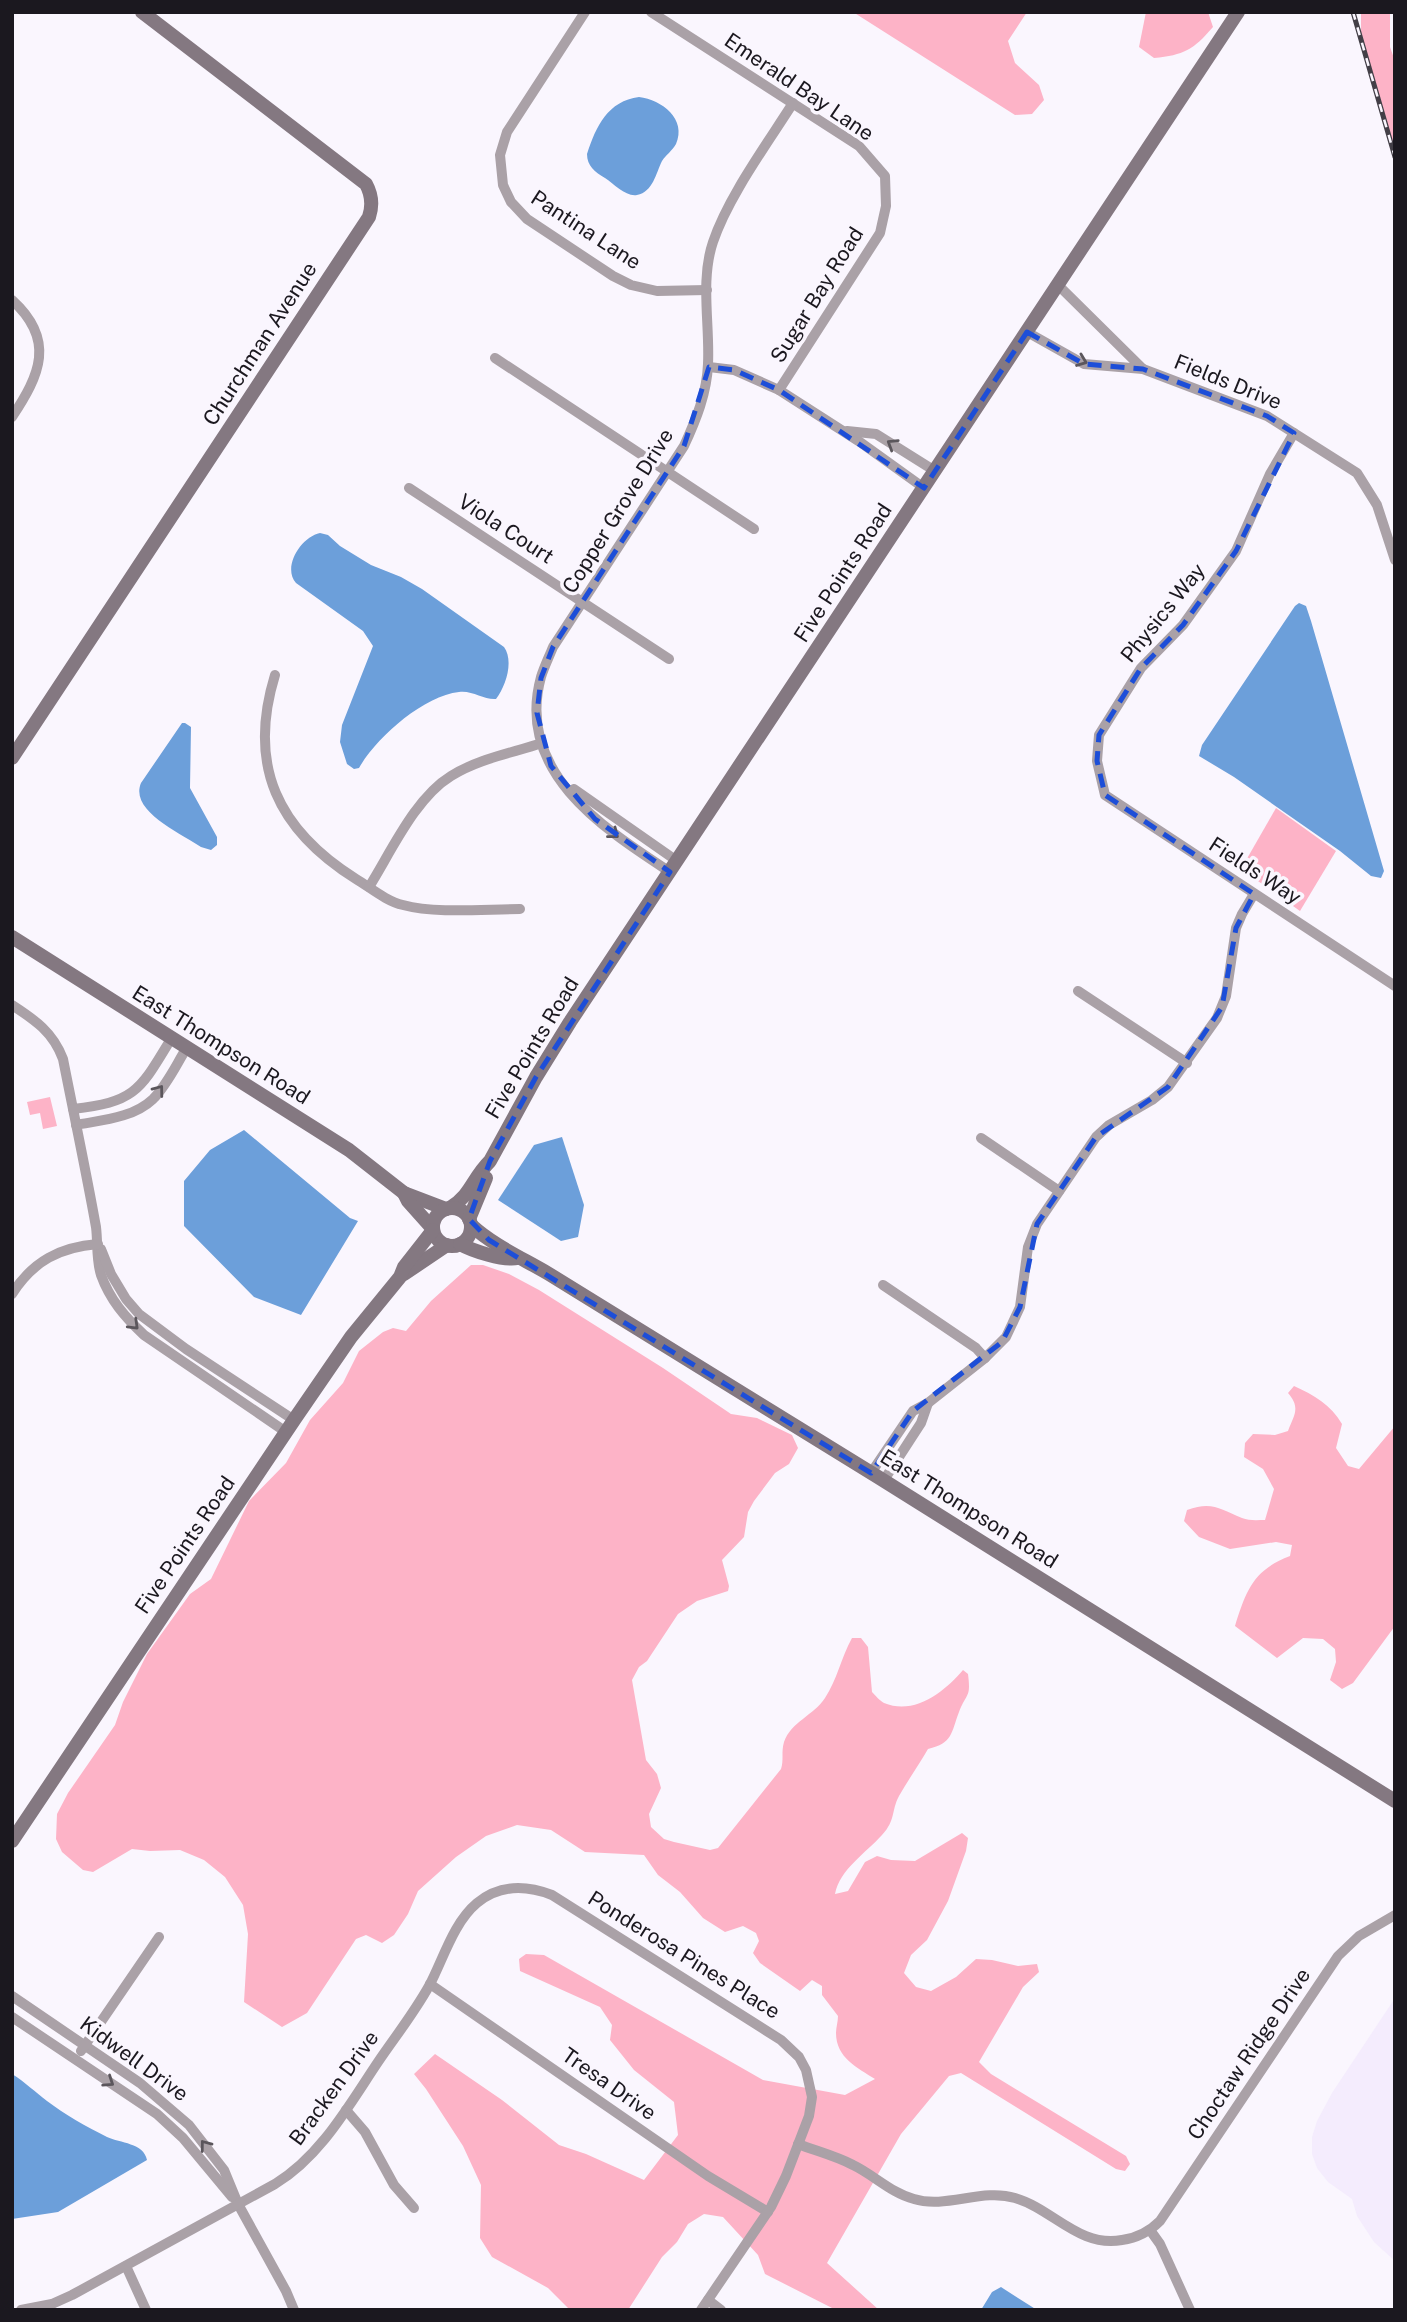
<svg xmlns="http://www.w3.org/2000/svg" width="1407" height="2322" font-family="'Public Sans',sans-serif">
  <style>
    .built { fill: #f4ecfd }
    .green { fill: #fdb3c7 }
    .water { fill: #6c9fda }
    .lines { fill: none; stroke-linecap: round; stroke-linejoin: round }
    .street { stroke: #aaa1a7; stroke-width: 10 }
    .secondary { stroke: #847881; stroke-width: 14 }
    .rail-casing { stroke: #433f47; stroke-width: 5 }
    .rail { stroke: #faf6fe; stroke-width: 2.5; stroke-dasharray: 8; stroke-linecap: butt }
    .oneway { stroke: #5b565c }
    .marked { fill: none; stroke: #1d4ed8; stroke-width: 5; stroke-dasharray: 14 9; stroke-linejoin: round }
    .labels { text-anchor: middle; stroke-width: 7; stroke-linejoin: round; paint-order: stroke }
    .street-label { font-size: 21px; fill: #1b181f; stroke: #faf6fe }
  </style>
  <rect width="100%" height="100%" fill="#faf6fe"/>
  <!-- built -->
  <path class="built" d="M1395,1998v263l-21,-19 -17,-26 -5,-17 -24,-17 -11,-14 -5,-14v-17l5,-16 15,-28z"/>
  <!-- green -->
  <g class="green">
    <path d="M853,12h174l-19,29 7,22 24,22 5,15 -12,14 -17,1z"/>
    <path d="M1146,12h62l5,15c-20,23 -29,28 -59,31l-15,-11z"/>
    <path d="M1361,12h29v35l5,14v96l-34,-117z"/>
    <path d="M1276,808l60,43 -36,60 -59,-42z"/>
    <path d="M50,1097l7,29 -14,3 -3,-16 -10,2 -3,-13z"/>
    <path d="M471,1265h12l26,9 30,16 124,78 68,46 26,4 35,17 6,13 -9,16 -14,9 -21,28 -6,11 -4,25 -22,23 7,26 -1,5 -31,10 -19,13 -31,47 -8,6 -7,13 14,80 11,14 4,14 -12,26 2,13 13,12 10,3 36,8 8,-2 63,-79c3,-9 0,-17 3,-27 7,-20 30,-27 41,-44 12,-18 16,-40 27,-60h9l7,9 4,45c3,3 8,9 12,11 31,13 61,-12 79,-33l5,4c3,24 -1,18 -9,38 -8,21 -6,31 -31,37 -9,16 -20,31 -29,47 -8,15 -3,24 -17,39 -16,18 -42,34 -47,59l13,-3 17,-29 12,-6 14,4 24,1 47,-28 6,5 -2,13 -18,50 -21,39 -16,15 -7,18 12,14 15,4 25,-14 20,-18 16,1 26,6 19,-2 2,8 -16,15 -44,75 12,12 135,82 4,8 -5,7 -9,-2 -155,-96 -12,3 -48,58 -74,129 52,47h-43l-71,-36 -7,-19 -35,-38 -19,-3 -16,10 -11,18 -15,15 -34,53h-58l-22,-22 -56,-31 -12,-19 1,-53 -18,-39 -37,-57 -12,-15 21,-20 67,46 57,45 27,9 58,26 34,-45 -4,-33 -40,-32 -24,-30 2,-15 -12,-18 -80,-36 -1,-12 7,-5 18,1 219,125 82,15 30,-16c-17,-11 -39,-21 -39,-46 0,-6 2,-11 2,-17l-16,-21v-9l-10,-6 -12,11 -40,-28 -7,-10 6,-12 -3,-8 -13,-7 -18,6 -22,-14 -23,-26 -22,-17 -14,-20 -59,-3 -34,-22 -34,-5 -31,11 -30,21 -38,34 -10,23 -14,21 -12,8 -16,-8 -10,4 -49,74 -25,14 -38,-25 4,-68 -5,-29 -18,-28 -21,-17 -24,-10 -30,1 -18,-2 -39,23 -10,-2 -21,-18 -6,-13 1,-25 11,-21 47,-68 8,-23 24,-48 43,-60 21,-15 38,-78 37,-38 24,-43 33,-37 16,-32 24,-19 10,-4 13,3 25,-30z"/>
    <path d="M1294,1386c20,9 37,19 48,38l-6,24 12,18 11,3 36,-43v200l-42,57 -11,6 -12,-9 6,-18 -1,-13 -12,-10 -20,-1 -26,20 -42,-32c11,-35 18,-56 55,-70l2,-11 -16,-3 -46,7 -31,-12 -15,-16 3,-11c25,-9 33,-1 55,8 7,3 16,2 23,2l9,-31 -11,-20 -19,-12 1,-14 8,-9 22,1 13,-4c6,-16 13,-23 0,-38z"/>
  </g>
  <!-- water -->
  <g class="water">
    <path d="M639,97c23,3 48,22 37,47 -4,7 -10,11 -14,17 -6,12 -9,31 -25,34 -11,2 -23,-11 -32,-17 -10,-6 -18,-12 -18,-24 9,-28 21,-53 52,-57z"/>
    <path d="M320,533l8,2 12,11 31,19 30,12 21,12 82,58c10,14 2,39 -8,52 -12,1 -24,-9 -37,-7 -36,4 -83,46 -100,76l-5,1 -7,-5 -7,-22 2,-17 31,-79 -10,-15 -67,-48c-14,-16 5,-46 24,-50z"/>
    <path d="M1299,603l7,3 5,15 73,250 -3,7 -10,-2 -31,-25 -106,-74 -35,-21 3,-11 93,-139z"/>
    <path d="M182,723h3l6,4 -1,61 27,49v8l-6,5 -10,-3c-19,-13 -72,-36 -60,-64z"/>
    <path d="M244,1130l106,88 8,3 -57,94 -47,-18 -70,-71v-45l26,-31z"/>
    <path d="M562,1137l22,68 -6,32 -17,4 -63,-41 36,-55z"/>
    <path d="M12,2074c13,8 23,18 35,27 17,13 40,26 60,36 13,6 37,6 40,23l-89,52 -46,7z"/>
    <path d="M1001,2287l3,2 33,21h-56l11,-18z"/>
  </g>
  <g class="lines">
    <!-- street -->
    <g class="street">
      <path d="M585,12l-78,120 -7,23 3,30 8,17 16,17 86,57 18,9 26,6 50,-1"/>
      <path d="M651,12l208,134 26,30 1,30 -6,27 -101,157"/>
      <path d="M1058,285l85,84"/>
      <path d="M12,300c44,40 28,75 0,117"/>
      <path d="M1027,332l57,32 59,5 124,47 90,57 20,32 18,55"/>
      <path d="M495,358l259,171"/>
      <path d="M709,367l25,3 45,20 81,52 64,46"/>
      <path d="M847,431l29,3 59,37"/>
      <path d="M1294,433l-24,41 -34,77 -53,74 -42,43 -42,67 -2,26 8,34 290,191"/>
      <path d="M409,488l260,171"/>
      <path d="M275,675c-28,91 3,155 81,204 15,9 30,22 47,26 33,9 82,4 117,4"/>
      <path d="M574,789l103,72"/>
      <path d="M670,872c-67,-44 -155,-100 -129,-195 3,-10 8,-20 12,-30l131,-201c12,-26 23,-53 24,-82 2,-39 -8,-84 5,-122 15,-45 54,-98 80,-139"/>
      <path d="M369,887c22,-35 46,-89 82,-111 27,-17 61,-23 91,-33"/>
      <path d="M1078,991l109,72"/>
      <path d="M12,1005c23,15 41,27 51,54 11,56 23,112 33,168 2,16 0,32 5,48 9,25 24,42 43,60l142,97"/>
      <path d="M73,1109c63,-7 67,-19 98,-70"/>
      <path d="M76,1125c26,-5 57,-7 77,-26 14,-14 23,-34 33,-50"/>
      <path d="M981,1138l78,53"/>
      <path d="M101,1249l10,25 15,25 13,15 47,35 108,71"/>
      <path d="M883,1285l93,63 9,10"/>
      <path d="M12,1294c21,-33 48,-47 86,-50"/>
      <path d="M871,1473l42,-62 15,-8 57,-45 21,-21 14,-30 8,-60 9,-23 59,-87 13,-12 43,-25 16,-13 49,-69 9,-22 10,-68 6,-14 12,-20"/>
      <path d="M884,1480l37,-57 7,-20"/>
      <path d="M430,1984l278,192 60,36"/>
      <path d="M12,1996l128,87 49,42 35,45 14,34 48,87 8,19"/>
      <path d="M12,2017l145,97 26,24 49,59"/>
      <path d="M81,2051l78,-114"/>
      <path d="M346,2110l19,22 29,53 20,23"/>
      <path d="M798,2144c18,7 38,12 55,21 21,10 38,28 61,34 32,10 68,-11 101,-1 38,11 64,50 107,42 15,-2 27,-8 38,-19l178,-265 21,-20 36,-21"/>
      <path d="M1150,2230l10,14 30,66"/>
      <path d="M126,2266l20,44"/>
      <path d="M708,2300l13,10"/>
      <path d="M21,2310l31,-6 20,-9 203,-111c46,-28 74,-79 103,-122 17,-25 36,-49 51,-76 14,-26 24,-63 48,-83 23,-19 49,-18 75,-8l229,145 18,17 7,13 6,27 -3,19 -23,60 -15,31 -70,103"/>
    </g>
    <!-- secondary -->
    <g class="secondary">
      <path d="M12,758l357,-541c4,-12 3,-22 -3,-33l-224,-172"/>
      <path d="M12,937l337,213 55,43 42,16"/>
      <path d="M404,1193l4,8 25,28"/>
      <path d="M450,1208c22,-14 22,-29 40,-47l46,-84 34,-55 668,-1010"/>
      <circle cx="452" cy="1227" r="19"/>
      <path d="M469,1219l17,-41"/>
      <path d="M471,1225c23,21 51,33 78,49l329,203 517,324"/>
      <path d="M460,1244c13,7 43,17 58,14"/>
      <path d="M404,1274l43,-29"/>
      <path d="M12,1841l282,-421 57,-83 49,-60 4,-10 29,-37"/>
    </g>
    <defs>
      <path id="rail" d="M1353,12l42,145"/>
    </defs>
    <!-- rail casing -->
    <use href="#rail" class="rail-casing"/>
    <!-- rail -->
    <use href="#rail" class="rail"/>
  </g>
  <!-- one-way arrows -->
  <defs><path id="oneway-chevron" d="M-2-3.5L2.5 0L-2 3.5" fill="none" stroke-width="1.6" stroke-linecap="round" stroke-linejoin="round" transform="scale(1.75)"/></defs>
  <g class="oneway">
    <use href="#oneway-chevron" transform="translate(1082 361) rotate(21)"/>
    <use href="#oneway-chevron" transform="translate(892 444) rotate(-148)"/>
    <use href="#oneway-chevron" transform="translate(614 834) rotate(38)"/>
    <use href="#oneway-chevron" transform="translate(159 1090) rotate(-53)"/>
    <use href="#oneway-chevron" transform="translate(134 1325) rotate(44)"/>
    <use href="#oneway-chevron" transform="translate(109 2082) rotate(34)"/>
    <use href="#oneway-chevron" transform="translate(205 2145) rotate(-127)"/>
  </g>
  <!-- marked area -->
  <path class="marked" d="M1027,332l57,32 59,5 124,47 27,17 -58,118 -53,74 -42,43 -42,67 -2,26 8,34 149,99 -18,34 -14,79 -54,80 -72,50 -59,87 -17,83 -18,35 -89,69 -42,62 -382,-233 -20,-21 21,-58 46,-84 134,-205 -75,-53 -44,-53 -14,-53 4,-35 12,-31 131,-201 25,-79 25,3 45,20 145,98z"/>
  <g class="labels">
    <!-- street labels -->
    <g class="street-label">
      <text transform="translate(799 87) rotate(34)" y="7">Emerald Bay Lane</text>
      <text transform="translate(586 230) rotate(33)" y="7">Pantina Lane</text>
      <text transform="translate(817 295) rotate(-58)" y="7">Sugar Bay Road</text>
      <text transform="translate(260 344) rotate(-57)" y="7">Churchman Avenue</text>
      <text transform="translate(1228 382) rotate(22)" y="7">Fields Drive</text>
      <text transform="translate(618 511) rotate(-58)" y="7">Copper Grove Drive</text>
      <text transform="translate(506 529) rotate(33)" y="7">Viola Court</text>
      <text transform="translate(843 573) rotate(-57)" y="7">Five Points Road</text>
      <text transform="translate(1163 613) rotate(-51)" y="7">Physics Way</text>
      <text transform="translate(1255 871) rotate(33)" y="7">Fields Way</text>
      <text transform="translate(221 1045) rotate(32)" y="7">East Thompson Road</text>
      <text transform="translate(532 1048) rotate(-59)" y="7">Five Points Road</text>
      <text transform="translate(969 1509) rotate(32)" y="7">East Thompson Road</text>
      <text transform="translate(185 1545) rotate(-56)" y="7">Five Points Road</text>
      <text transform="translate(684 1955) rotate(32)" y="7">Ponderosa Pines Place</text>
      <text transform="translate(1249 2054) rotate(-56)" y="7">Choctaw Ridge Drive</text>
      <text transform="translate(134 2059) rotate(36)" y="7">Kidwell Drive</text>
      <text transform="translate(609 2084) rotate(35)" y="7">Tresa Drive</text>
      <text transform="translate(334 2088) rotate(-54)" y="7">Bracken Drive</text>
    </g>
  </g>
  <!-- border -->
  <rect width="1407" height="2322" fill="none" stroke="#1b181f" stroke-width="28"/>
</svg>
